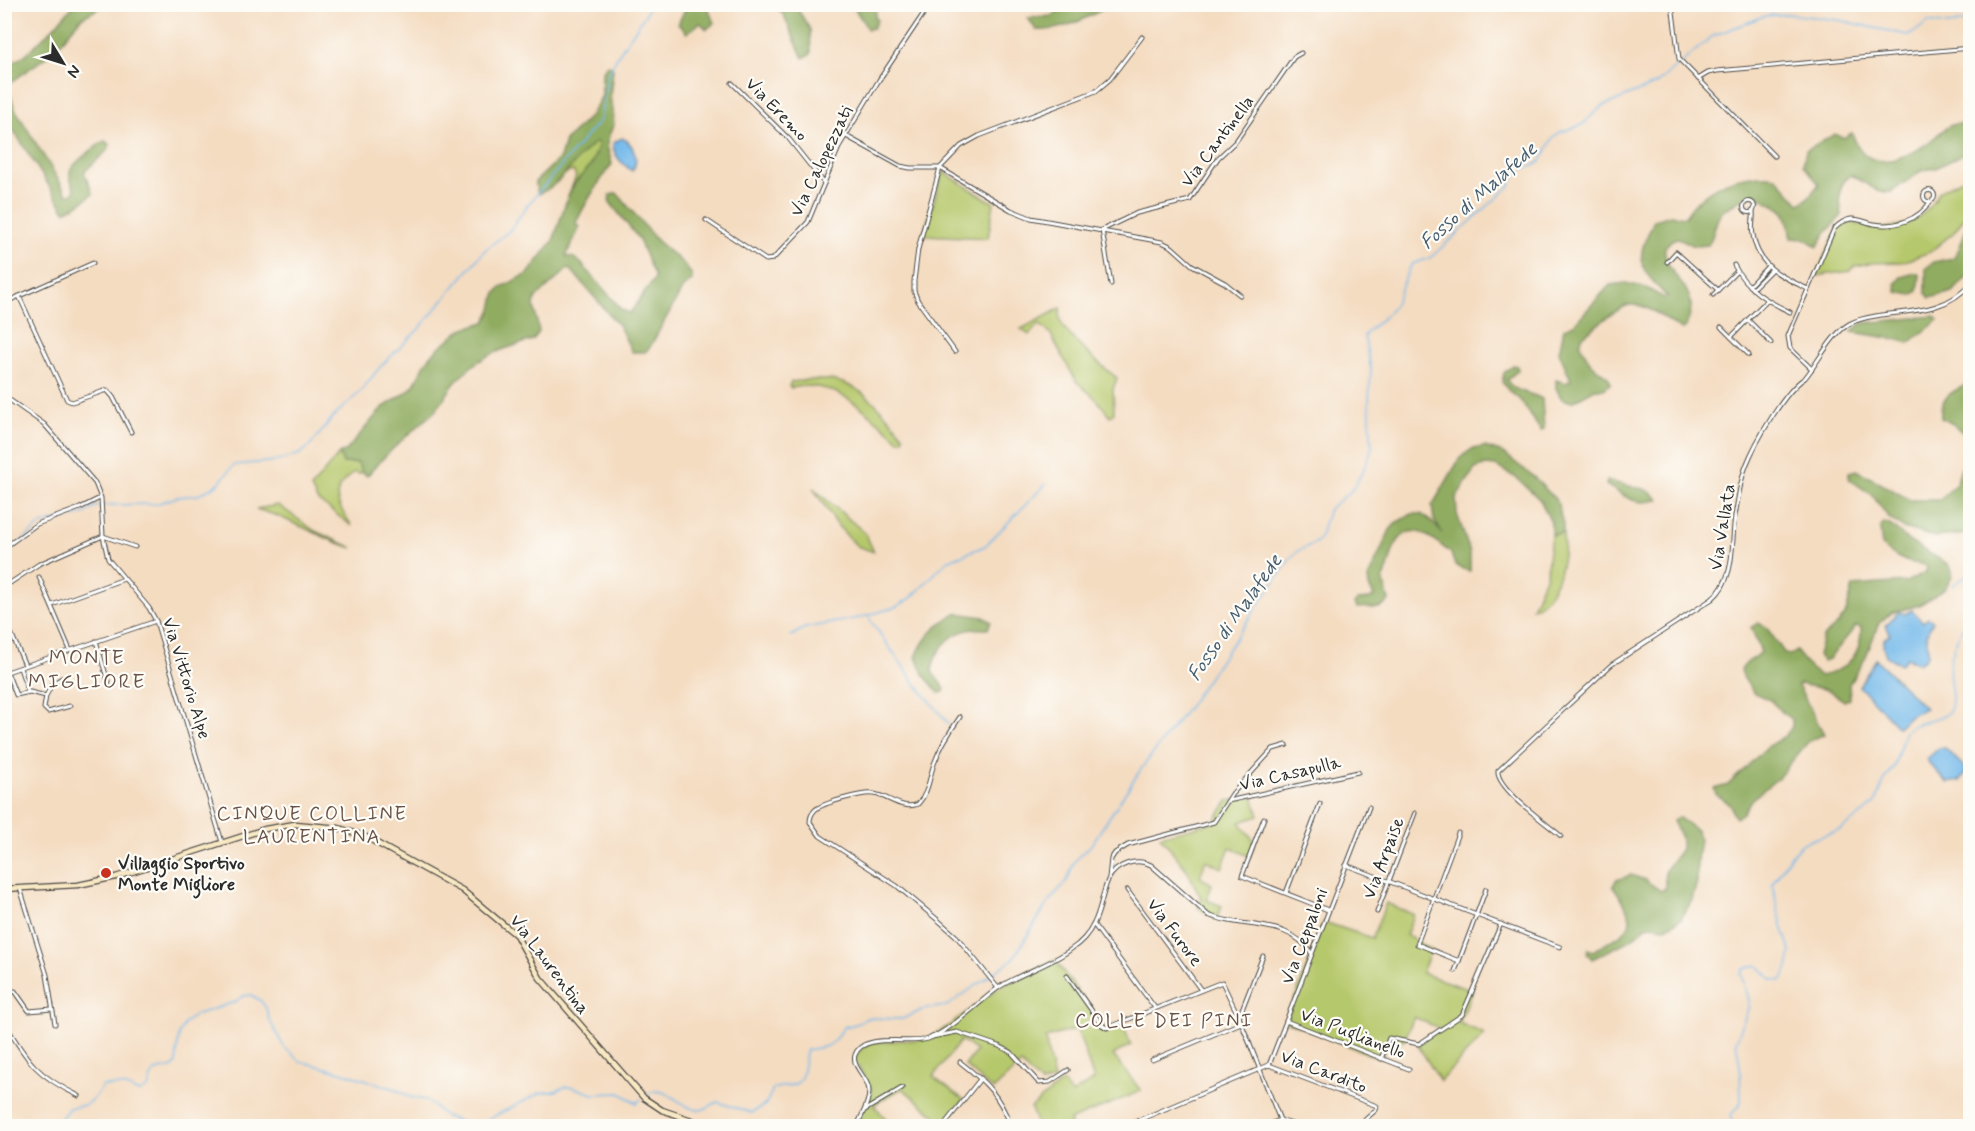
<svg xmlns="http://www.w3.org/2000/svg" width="1975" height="1131" font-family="Mynerve,sans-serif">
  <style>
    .green { fill: #b6c86c; stroke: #707a4c; stroke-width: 1.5 }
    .forest { fill: #90ac60; stroke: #5e6c46; stroke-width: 1.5 }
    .water { fill: #74b9ea; stroke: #50728a; stroke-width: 1.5 }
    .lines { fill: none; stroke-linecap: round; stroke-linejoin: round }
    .stream { stroke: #74b9ea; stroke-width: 1.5 }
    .street-casing { stroke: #494642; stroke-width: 5 }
    .secondary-casing { stroke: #494642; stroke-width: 7 }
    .street { stroke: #fff; stroke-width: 3 }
    .secondary { stroke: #f8e8c3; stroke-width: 4.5 }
    .poi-dot { fill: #c8321e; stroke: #fdfcf7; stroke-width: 2 }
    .labels { text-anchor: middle; stroke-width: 4.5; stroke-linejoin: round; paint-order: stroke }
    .street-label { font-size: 18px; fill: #2b2b2b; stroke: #fdfcf7 }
    .poi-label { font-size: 18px; font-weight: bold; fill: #2b2b2b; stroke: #fdfcf7; text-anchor: start }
    .water-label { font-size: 20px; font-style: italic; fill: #455d6e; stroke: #fdfcf7 }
    .neighbourhood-label { font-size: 20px; letter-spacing: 1.5px; fill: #6a5348; stroke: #fdfcf7 }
    .quarter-label { font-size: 21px; letter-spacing: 1.5px; fill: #6a5348; stroke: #fdfcf7 }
  </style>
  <rect width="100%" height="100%" fill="#fdfcf7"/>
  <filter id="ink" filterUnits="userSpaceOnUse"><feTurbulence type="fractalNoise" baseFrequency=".0167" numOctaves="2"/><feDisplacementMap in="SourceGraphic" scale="12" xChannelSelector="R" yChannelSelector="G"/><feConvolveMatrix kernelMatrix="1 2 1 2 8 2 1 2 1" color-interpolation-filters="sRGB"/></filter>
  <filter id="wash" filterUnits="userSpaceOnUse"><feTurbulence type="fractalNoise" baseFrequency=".008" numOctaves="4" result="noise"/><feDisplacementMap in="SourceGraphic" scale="24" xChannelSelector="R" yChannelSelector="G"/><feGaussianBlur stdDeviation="1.35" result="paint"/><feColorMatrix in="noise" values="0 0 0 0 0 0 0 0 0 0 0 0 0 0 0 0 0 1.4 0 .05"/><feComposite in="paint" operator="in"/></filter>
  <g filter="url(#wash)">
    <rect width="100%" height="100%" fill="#f4dcc1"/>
    <!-- green -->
    <g class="green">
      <path d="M596,141l3,3 -7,20 -17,19 -7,13 8,-20 -3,-5 -9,3 24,-27z"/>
      <path d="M943,172l51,31 -6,35 -65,-3z"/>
      <path d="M1964,178l6,2v25l-6,13 -11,15 -23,19 -28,10 -33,1 -13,3 -6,5 -34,5 21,-47 5,-4 8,-3 23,6h13l21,-4 16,-10 12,-14 3,-8z"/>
      <path d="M1061,308c-1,5 -2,9 0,14 7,17 41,44 56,56l-4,11 1,24 -4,3 -13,-16 -21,-19 -26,-48 -11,-9 -10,11 -8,-6z"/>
      <path d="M808,380c9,0 19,-1 28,1 29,6 50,33 68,55l-1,4h-4c-29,-26 -65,-63 -108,-52l-2,-2 2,-4z"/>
      <path d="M339,454l4,9h15l4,9 -4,2 -3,-2c-28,19 -18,31 -3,54l-35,-26 -6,-12z"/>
      <path d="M813,488l52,45 9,19 -17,-6 -19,-20z"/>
      <path d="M278,505l37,26 38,17 -18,-6 -57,-26 -22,-7z"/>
      <path d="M1563,533c3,24 -5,65 -31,75l14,-33 5,-40z"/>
      <path d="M1253,796l6,20 -19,6 15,20 -5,15 -20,-10 -8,21 -16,-8 -6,17 12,7 -5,16 15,6 -5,12 -19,-10 4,-8 -15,-30 -27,-34 54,-14 14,-21z"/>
      <path d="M1386,903l28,12 -8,20 25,15 -9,23 51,18 -14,32 26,11 -45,47 -23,-37 24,-15 -27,-12 -10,24 -13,-3 -4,3 -6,18 -95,-38 38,-99 48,16z"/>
      <path d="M1055,960l47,65 4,3 16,-5 9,22 -18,10 28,36 -72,30 2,5h-34l-6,-18 31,-26 10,12 22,-14 -17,-51 -32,9 9,42 -13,4 -20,-20 -28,26 -28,-24 11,-15 -15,-11 -28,37 31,23 -19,24 -43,-36 -28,17 18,21h-37l17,-35 -17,-30c2,-11 8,-14 18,-19l55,-3 22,-14 48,-37z"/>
    </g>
    <!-- forest -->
    <g class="forest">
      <path d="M75,4l30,1 -24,13 -27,33 -45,33v8l6,17 52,85h5l3,-4c-2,-5 -7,-13 -5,-19 3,-9 26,-24 34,-30l6,3 -2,6 -24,22 9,22 -17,12 -11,5 -60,-94 -1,-48 22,-15 25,-24z"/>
      <path d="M687,5h22l-1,2 6,16 -7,6 -7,-6 -13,10 -9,-9z"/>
      <path d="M774,5h21l15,24 1,25 -8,4 -20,-44z"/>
      <path d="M854,5h19l3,6 -1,6 2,3 -4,8 -6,1c-4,-10 -11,-15 -13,-24z"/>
      <path d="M1065,5v-1l47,1c-25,12 -48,27 -76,25l-8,-12 24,-2z"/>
      <path d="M607,65l5,1 1,4 -3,25 4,29 -5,11 -2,11 5,18c-14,19 -26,37 -36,59l4,4 -14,29 8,2 7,5 41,47 8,3 25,-35 -17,-40 -29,-37 1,-6 7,-2 40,48 26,22 9,12v6l-8,5 -34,61 -5,5h-13l-13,-26 -47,-55 -4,-2 -32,29 -2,7 5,27 -6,8c-33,10 -55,15 -78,43 -8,9 -13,22 -22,30 -23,20 -46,39 -66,63l-5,-4 -4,-9h-15l-4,-9 7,-3 36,-43 24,-15 8,-8 12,-23 12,-14 24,-19 23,-7 7,-12 3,-15 6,-8 27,-13 25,-33 15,-45 7,-13 17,-19 7,-20 -3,-2c-21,14 -33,43 -58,52l-3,-12 25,-24 5,-17 26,-26 11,-19v-24z"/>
      <path d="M1970,123v27l-34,18 -13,2 -32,22h-11l-29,-17c-15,9 -11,25 -9,40l-16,18 -9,14 -11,-8 -15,-1c-2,-7 -2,-18 -6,-24 -5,-9 -20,-12 -28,-19l-12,1c-9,10 -15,7 -24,17 -7,9 -6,22 -13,32 -4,0 -8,1 -11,1 -16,-2 -16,-17 -32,1 -3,23 23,35 26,56 1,9 -3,16 -5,24l-5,3c-13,-9 -39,-31 -55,-24 -14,6 -31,21 -43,30l-3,8 11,20 18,14 1,6 -6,5h-9l-23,13 -10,-3 -6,-11v-8l10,3 5,-3 -12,-28 5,-24 10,-4 36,-39 16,-2 20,5 18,10 3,-1c-12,-14 -31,-28 -24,-50 2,-9 8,-18 11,-27l17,-5 14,2c19,-31 54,-46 91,-40l24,27 7,-5 12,-15 -16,-19 3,-15 29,-16 9,4 8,-5c13,40 44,30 73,12 9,-5 17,-17 27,-20 5,-2 13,-1 18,-2z"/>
      <path d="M1970,219v54l-17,19 -23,6 -4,-5v-25l8,-6 19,-4 6,-9z"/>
      <path d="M1915,273l5,2 -2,16 -6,4 -15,-3 -1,-9 5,-6z"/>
      <path d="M1934,316l5,4 -30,23 -14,-4 -43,-7 6,-6 6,-3z"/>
      <path d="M1513,365l4,1 1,4 -11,10c7,13 23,12 35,19l2,30 -3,2 -21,-31 -12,-10 -6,-8 2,-9z"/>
      <path d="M1967,385h3v54l-17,-15 -12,-6c-2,-19 10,-27 26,-33z"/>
      <path d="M1485,447l18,6 31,24 23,24 6,23v9l-12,2v-13l-11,-22 -22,-21 -22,-13 -10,-1 -11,4 -19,29 1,16 13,38v19c-12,-3 -17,-6 -19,-18 -19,-14 -41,-38 -57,-5 -4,10 -5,21 -11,32l6,20c-10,14 -17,5 -32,8l-2,-5 3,-3 12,-1 4,-3 -5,-9 -1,-9 22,-48 7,-8 15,-8h9l9,6 12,13 -8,-13 -2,-14 28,-48 12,-9z"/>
      <path d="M1970,453v80l-2,1 -33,3 -32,-9 -14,-10 -17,-23 -23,-16v-7l8,-2 53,30h30l17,-17 3,-12z"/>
      <path d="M1607,481l40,9 12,9c-23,9 -33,-3 -53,-14z"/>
      <path d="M1884,523l6,2 20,17 38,22 4,7v6l-6,10 -15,11 -12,7 -28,8 -12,10 -14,36 -16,25 1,15 -6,2 -16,-11 -28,-6 -2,2 26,48 -16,8 -30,36 -27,22 -8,13 -7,5 -3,-4 -2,-9 -15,-11 -2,-5 14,-4 40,-39 17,-10 7,-9v-7l-9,-7 -13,-13 -16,-7 -10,-14 -3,-9c8,-13 14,-10 20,-18l-10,-25 8,-4 8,5 18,26 5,1 6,-4 14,17 11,8c26,-6 41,-22 40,-49l-5,-1 -27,33 -6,2 -5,-5 5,-19 15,-13 8,-11 7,-27 53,-4 20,-10 1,-5c-5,-4 -7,-3 -14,-4 -12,-2 -21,-9 -31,-17l-2,-17z"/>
      <path d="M957,613l27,4 7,5 -3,7c-6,0 -13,-1 -20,1 -20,4 -34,23 -36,42l13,17 -1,3 -5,1 -16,-19 -7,-17c9,-23 21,-31 41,-44z"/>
      <path d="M1678,817l18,13 4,9 -3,21v22l-5,18 -11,19 -15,9 -15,-3 -7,3 -12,11 -40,20 -5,-6 1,-4 5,2c40,-23 49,-23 20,-65l3,-6 15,-5 14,5 16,11 4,-3v-17l16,-22v-11l-8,-17z"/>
    </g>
    <!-- water -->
    <g class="water">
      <path d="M622,138c12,5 18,23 10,33 -10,-8 -19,-15 -19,-28z"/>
      <path d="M1912,610l11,12 5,-4 5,3c-2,4 -6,10 -6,15 -1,12 7,18 -8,27l-12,-5 -6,6 -15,-8 -3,-10 1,-7 6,-5 -4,-9 13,-13 6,2z"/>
      <path d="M1876,659l49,49 -16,8 -11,11 -39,-41z"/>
      <path d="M1939,748h6l20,20 1,4 -6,9 -13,2 -19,-21 -1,-3z"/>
    </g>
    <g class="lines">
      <!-- stream -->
      <g class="stream">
        <path d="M4,5l1,-1"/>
        <path d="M4,556l37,-31 45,-12 8,-6 11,-2 51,-1 21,-7 21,-2 20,-11 16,-19 44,-4 22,-7 10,-8 24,-30 26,-24 20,-25 39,-38 66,-79 24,-19 17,-24 74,-87 7,-42 9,-20 29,-43 5,-11"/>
        <path d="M1952,586l18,-14"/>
        <path d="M870,616v4l45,63 33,40"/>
        <path d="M791,636l14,-8 54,-10 37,-11 15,-9 36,-37 38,-15 61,-62"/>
        <path d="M645,1096c19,-16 34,13 54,14 6,0 12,-5 18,-8l35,11 14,-9 7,-15c7,-3 17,-2 24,-6 8,-6 6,-24 10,-33l21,-4 5,-4 11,-15 12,-3 11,-6 35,1 25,-11 20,-2 66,-47 34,-55 21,-25 6,-17 17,-17 50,-76 48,-63 101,-147 8,-8 19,-9 3,-5 9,-28 22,-18 12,-20 9,-23 -3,-47 2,-32 -7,-33c8,-12 22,-17 30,-31 7,-13 10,-28 18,-41l18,-6 80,-72 5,-12 6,-5 12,-3 8,-5 11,-21 8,-8 22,-7 19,-18 55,-23 57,-48 51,-20 24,-2 50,6 69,15 5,-1 16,-12 20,3 22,-4"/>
        <path d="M46,1126l12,-4 11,-14 16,-3 8,-6 10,-13c6,0 13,-1 20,0 14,3 10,12 26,1 4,-22 6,-14 24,-20l3,-4 3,-29 6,-11 10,-8 40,-13 8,-6 8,-1 10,6 5,7 3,11 15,28 16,14 51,14 44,14 15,8 16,3 20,17 16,5 19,1 59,-30 15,-2 10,-4h8l20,7 27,-1 17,10 4,-4"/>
        <path d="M1732,1126l-1,-11 10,-12 -1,-37 -4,-24 12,-33 1,-9 -8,-26 3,-5 13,-4 14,14 10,2 7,-13 3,-16 -9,-26 -10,-42 19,-29 12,-12 39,-14 33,-25 9,-23 10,-15 11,-35 7,-5 33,-11 5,-5c4,-10 1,-18 0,-29 -3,-20 7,-48 20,-63"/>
      </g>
    </g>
  </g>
  <g filter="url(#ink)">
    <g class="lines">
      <defs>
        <g id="street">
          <path d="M1672,4l7,55 95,97"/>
          <path d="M1698,79l10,-6 9,-2 253,-23"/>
          <path d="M732,83l57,56 35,44"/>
          <path d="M846,136l54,30 10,2h30l71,42 20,8 131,24 10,5 20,18 33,18 15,12"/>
          <circle cx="1929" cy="196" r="5.5"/>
          <circle cx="1749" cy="207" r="5.5"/>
          <path d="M1753,211c1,8 -2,16 0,24 5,32 29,42 55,54"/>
          <path d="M706,220l60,40 7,-1 35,-37 32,-77 39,-65 51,-76"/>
          <path d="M1667,262l9,-10 42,38"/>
          <path d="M1734,265c12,24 33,36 56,47"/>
          <path d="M1111,284l-9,-54 35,-17 53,-13 28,-42 18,-17 58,-84 7,-4"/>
          <path d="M1749,286l19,-20"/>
          <path d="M1752,289l19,-19"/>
          <path d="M1713,295l24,-24"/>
          <path d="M19,296l48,104 5,2 35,-12 6,7 18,35"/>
          <path d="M4,303l89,-40"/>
          <path d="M1748,320l23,23"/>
          <path d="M1721,327l28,28"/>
          <path d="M1731,337l36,-37"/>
          <path d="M955,352l-37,-51 -4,-10v-10l4,-32 22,-81 21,-22 18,-10 117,-45 14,-12 32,-42"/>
          <path d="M1812,369l-22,-21 -2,-12 46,-107c5,-5 10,-9 17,-10 7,-1 16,4 23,5 20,4 45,-4 56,-22"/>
          <path d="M4,396l40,28 51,59 6,15 2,38 5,23 41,49 7,13 66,221"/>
          <path d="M4,548l33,-24 43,-16 20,-10"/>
          <path d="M39,577l31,73"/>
          <path d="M4,587l35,-23 64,-28 32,11"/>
          <path d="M52,605l72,-26"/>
          <path d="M5,619l20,46"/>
          <path d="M96,641l13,44"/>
          <path d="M20,668l8,24"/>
          <path d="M7,672l9,23 14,-3 16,4 6,-12 10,-6"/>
          <path d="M4,673l152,-52"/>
          <path d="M46,696l-2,12 4,4 22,-6"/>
          <path d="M960,717c-10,14 -20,30 -26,47 -5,14 -5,28 -16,40 -15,7 -30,-8 -44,-10 -10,-2 -52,9 -59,16 -4,4 -5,7 -5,12l10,14 77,50 42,35 17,15 42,52"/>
          <path d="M1228,801l130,-29"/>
          <path d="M1264,818l-22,58 86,34"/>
          <path d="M1458,833l-41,111 42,17 27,-72"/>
          <path d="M1561,836c-14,-12 -65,-48 -63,-65l113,-106 101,-66c24,-20 19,-55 23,-83 3,-16 5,-35 11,-50 9,-23 39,-76 59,-88 14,-17 26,-43 44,-54 10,-6 21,-7 32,-9 32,-4 67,-4 89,-31"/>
          <path d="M1346,865l214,82"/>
          <path d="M1109,878l2,-19 4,-6 13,-8 86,-23 18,-28 41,-45 14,-4"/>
          <path d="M20,888l27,87 8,49"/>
          <path d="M1127,890l74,100"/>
          <path d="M1286,893l34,-89"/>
          <path d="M1377,912l38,-99"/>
          <path d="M1094,925l61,83"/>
          <path d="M1455,971l4,-10"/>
          <path d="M1067,976l35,49 5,3 115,-46 17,35 41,103"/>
          <path d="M4,992l11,-1 14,20 23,-2"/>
          <path d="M1239,1017l24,-61"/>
          <path d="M1286,1021l123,48"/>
          <path d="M4,1022c23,39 33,54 75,74"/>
          <path d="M932,1037l25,-5 42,14 12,6 28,31 11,-1 18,-12"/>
          <path d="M1381,1059l8,-21 30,6 43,-29 39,-91"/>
          <path d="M1152,1060l89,-37"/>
          <path d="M960,1062c26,20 39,33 51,64"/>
          <path d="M1269,1065l108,41 -1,4 -17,15"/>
          <path d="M865,1110l37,-22"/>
          <path d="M857,1126c4,-10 12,-22 12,-34 1,-13 -18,-25 -14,-37 8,-23 55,-10 73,-16 22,-8 50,-36 70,-51 22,-15 50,-22 72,-38 11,-7 19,-16 24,-27 7,-14 8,-29 14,-43 7,-15 28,-23 43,-15l57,50c35,15 80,2 104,39"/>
          <path d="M943,1126l38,-48"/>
          <path d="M1002,1126l6,-7"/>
          <path d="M1125,1126l144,-61 100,-258"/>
          <path d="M1264,1126l16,-6 18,6"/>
        </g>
        <path id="secondary" d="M4,889l74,-4 38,-8 149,-48 30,-5 44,4 25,8 98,54 54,45 24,43 104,120 18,12 47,16"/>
      </defs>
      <!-- street casing -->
      <use href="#street" class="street-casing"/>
      <!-- secondary casing -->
      <use href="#secondary" class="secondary-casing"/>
      <!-- street -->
      <use href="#street" class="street"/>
      <!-- secondary -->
      <use href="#secondary" class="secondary"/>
    </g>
  </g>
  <!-- markers -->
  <circle class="poi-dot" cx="106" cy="873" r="6"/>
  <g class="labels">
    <!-- street labels -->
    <g class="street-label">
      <text transform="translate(777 109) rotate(46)" y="6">Via Eremo</text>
      <text transform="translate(1217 141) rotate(-53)" y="6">Via Cantinella</text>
      <text transform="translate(821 161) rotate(-64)" y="6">Via Calopezzati</text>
      <text transform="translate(1722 527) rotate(-81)" y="6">Via Vallata</text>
      <text transform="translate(187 678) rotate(73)" y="6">Via Vittorio Alpe</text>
      <text transform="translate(1290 773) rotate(-13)" y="6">Via Casapulla</text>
      <text transform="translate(1383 858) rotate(-69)" y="6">Via Arpaise</text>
      <text transform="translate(1175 932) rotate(53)" y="6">Via Furore</text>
      <text transform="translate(1304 936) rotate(-69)" y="6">Via Ceppaloni</text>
      <text transform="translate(550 964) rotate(53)" y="6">Via Laurentina</text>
      <text transform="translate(1353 1033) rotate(21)" y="6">Via Puglianello</text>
      <text transform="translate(1324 1071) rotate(21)" y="6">Via Cardito</text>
    </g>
    <!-- poi labels -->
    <g class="poi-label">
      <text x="118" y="869">Villaggio Sportivo<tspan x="118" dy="21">Monte Migliore</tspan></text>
    </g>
    <!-- water labels -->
    <g class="water-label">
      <text transform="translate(1478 195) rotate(-42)" y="7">Fosso di Malafede</text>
      <text transform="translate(1234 617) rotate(-55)" y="7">Fosso di Malafede</text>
    </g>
    <!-- neighbourhood labels -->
    <g class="neighbourhood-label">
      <text x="312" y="820">CINQUE COLLINE<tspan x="312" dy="23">LAURENTINA</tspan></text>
      <text x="1164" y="1027">COLLE DEI PINI</text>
    </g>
    <!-- quarter labels -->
    <g class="quarter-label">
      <text x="87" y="664">MONTE<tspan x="87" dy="24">MIGLIORE</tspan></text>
    </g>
  </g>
  <!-- margin -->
  <rect width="1975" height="1131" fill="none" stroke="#fdfcf7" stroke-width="24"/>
  <!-- north arrow -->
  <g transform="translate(63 63) rotate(128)" stroke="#fdfcf7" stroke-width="4.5" paint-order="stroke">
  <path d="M0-4.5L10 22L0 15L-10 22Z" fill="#2b2b2b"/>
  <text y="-9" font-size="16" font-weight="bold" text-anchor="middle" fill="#2b2b2b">N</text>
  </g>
</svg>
